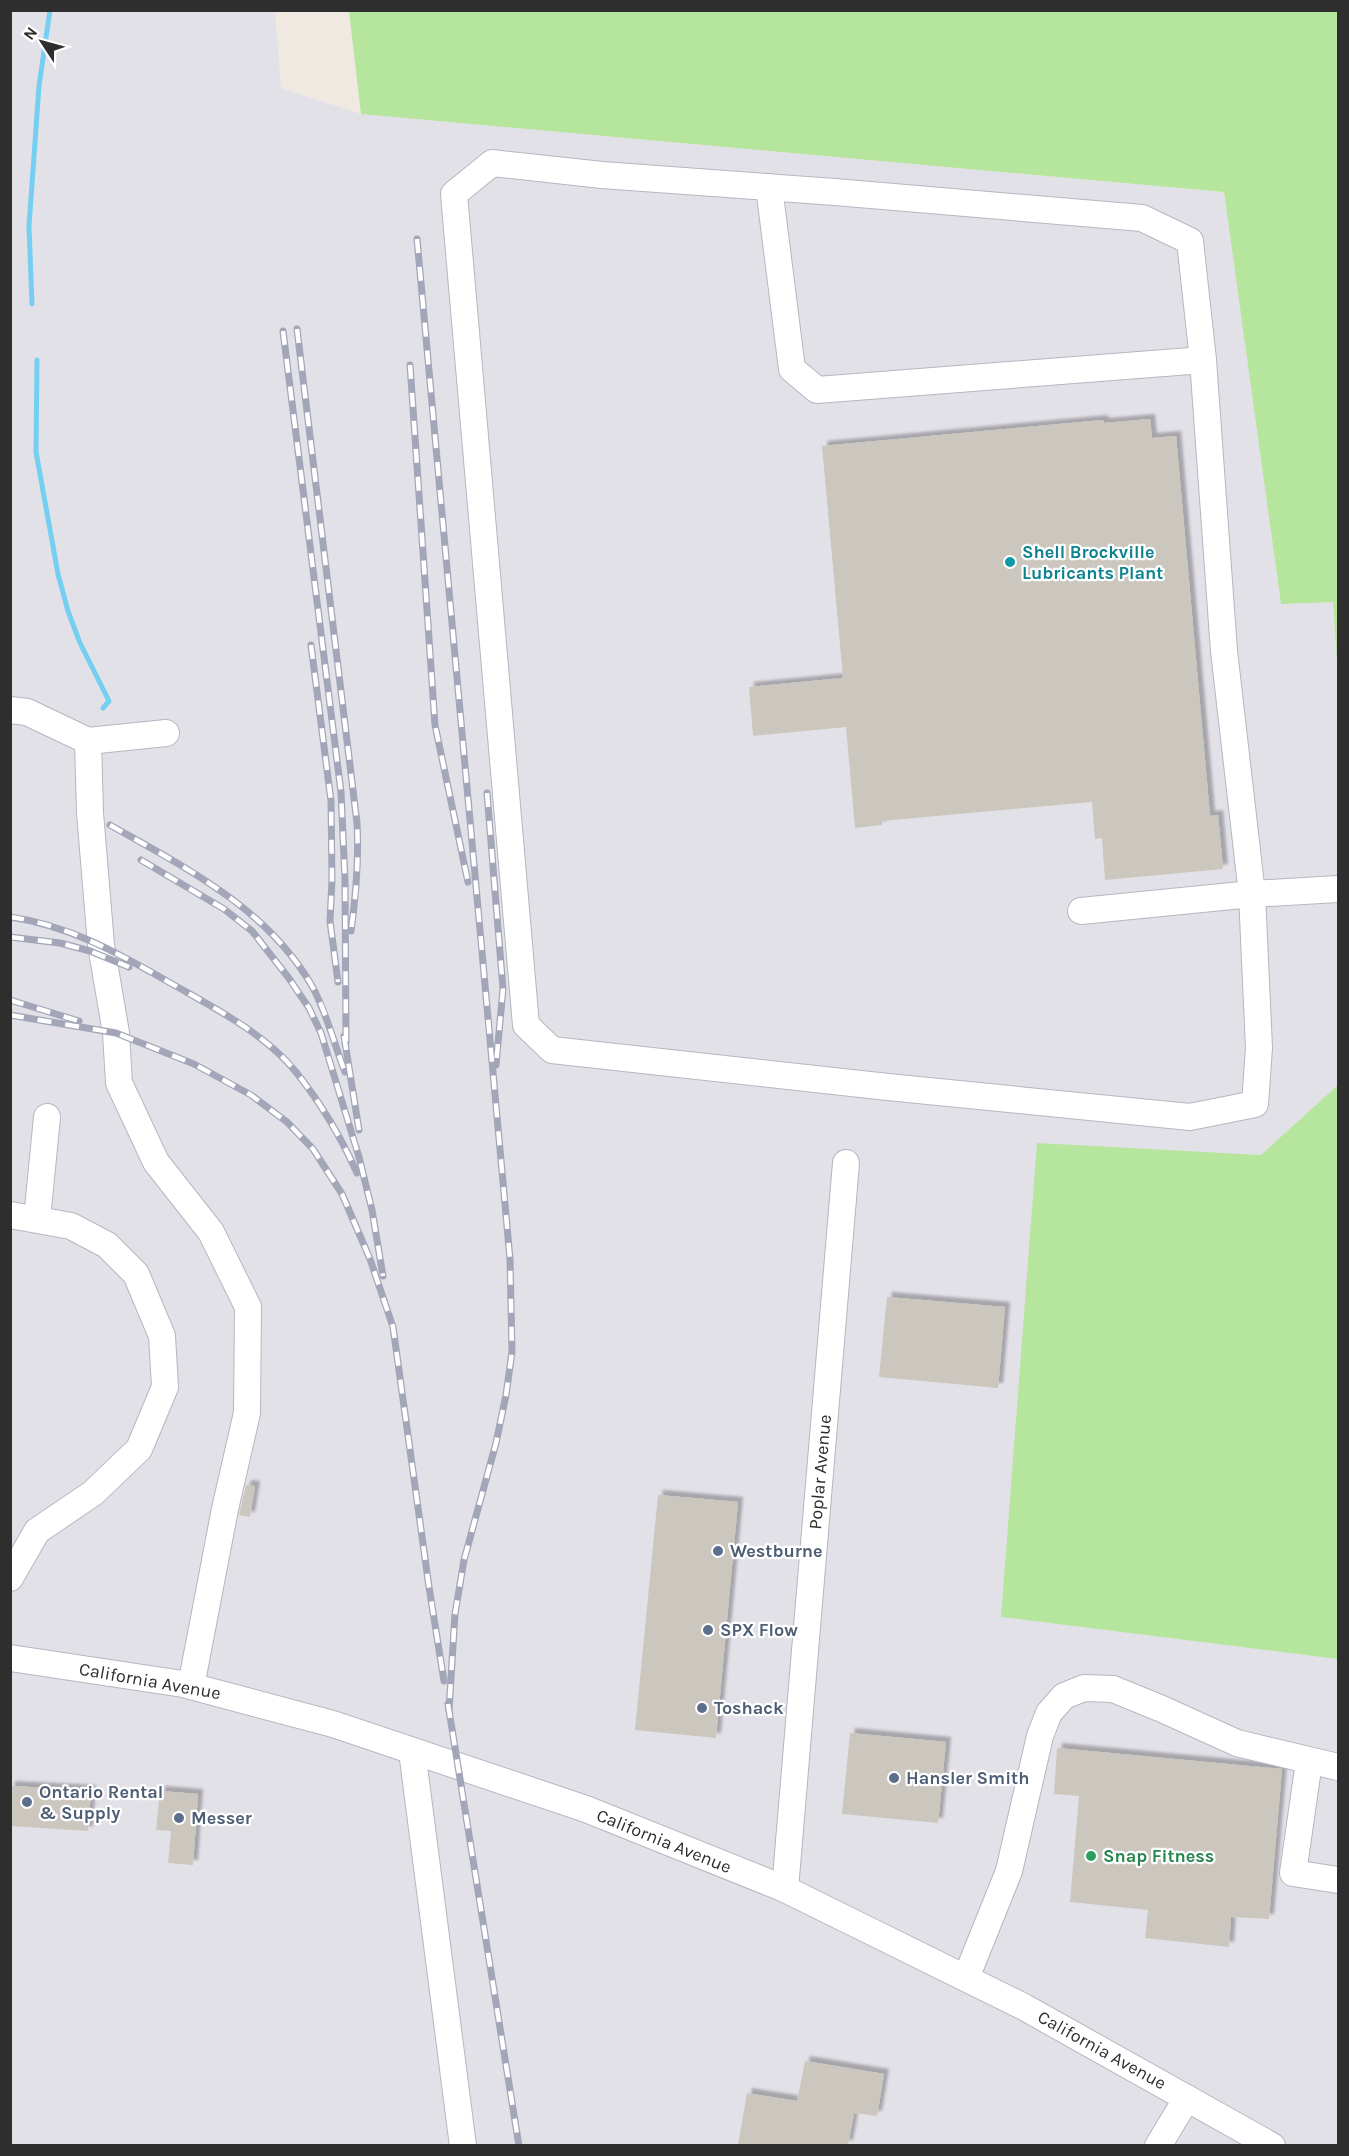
<svg xmlns="http://www.w3.org/2000/svg" width="1349" height="2156" font-family="Karla,sans-serif">
  <style>
    .industrial { fill: #e3e1e8 }
    .green { fill: #b6e59e }
    .lines { fill: none; stroke-linecap: round; stroke-linejoin: round }
    .stream { stroke: #75cff0; stroke-width: 5 }
    .building { fill: #cbc7bf; filter: url(#shadow) }
    .minor-casing { stroke: #b4b7c1; stroke-width: 28 }
    .minor { stroke: #fff; stroke-width: 26 }
    .rail-casing { stroke: #a3a6b8; stroke-width: 7 }
    .rail { stroke: #fff; stroke-width: 4.5; stroke-dasharray: 14; stroke-linecap: butt }
    .culture-dot { fill: #0f9aa8; stroke: #fff; stroke-width: 2 }
    .service-dot { fill: #5c6f8a; stroke: #fff; stroke-width: 2 }
    .leisure-dot { fill: #2e9e5b; stroke: #fff; stroke-width: 2 }
    .labels { text-anchor: middle; stroke-width: 4.5; stroke-linejoin: round; paint-order: stroke }
    .culture-label { font-size: 18px; font-weight: bold; fill: #0d838f; stroke: #fff; text-anchor: start }
    .street-label { font-size: 18px; fill: #2e2e2e; stroke: #fff }
    .service-label { font-size: 18px; font-weight: bold; fill: #4e5e75; stroke: #fff; text-anchor: start }
    .leisure-label { font-size: 18px; font-weight: bold; fill: #27864d; stroke: #fff; text-anchor: start }
  </style>
  <defs>
    <filter id="shadow"><feDropShadow dx="5" dy="-5" stdDeviation="1.5" flood-color="#0004"/></filter>
  </defs>
  <rect width="100%" height="100%" fill="#efe9e1"/>
  <!-- industrial -->
  <path class="industrial" d="M11,11h264l6,77 80,26 863,78 57,412 57,-3v1544l-1327,1z"/>
  <!-- green -->
  <g class="green">
    <path d="M349,11h989v665l-5,-74 -52,2 -57,-412 -863,-78z"/>
    <path d="M1338,1085v574l-337,-42 36,-474 224,12z"/>
  </g>
  <g class="lines">
    <!-- stream -->
    <g class="stream">
      <path d="M32,304l-3,-78 10,-140 11,-76"/>
      <path d="M37,360l-1,92 22,122 10,37 12,32 29,58 -6,7"/>
    </g>
  </g>
  <!-- building -->
  <g class="building">
    <path d="M1150,419l2,19 24,-2 34,380 8,-1 5,54 -118,11 -3,-42 -7,1 -3,-37 -210,19v4l-27,3 -9,-101 -93,9 -4,-49 94,-9 -21,-232 281,-26 1,3z"/>
    <path d="M887,1297l118,10 -7,81 -119,-11z"/>
    <path d="M246,1485l9,1 -5,31 -11,-2z"/>
    <path d="M658,1495l80,7 -22,236 -81,-8z"/>
    <path d="M850,1733l96,9 -8,81 -96,-9z"/>
    <path d="M1057,1748l225,21 -13,150 -38,-2 -2,30 -84,-9 3,-28 -78,-8 9,-106 -25,-2z"/>
    <path d="M10,1786l81,4 -3,41 -78,-5z"/>
    <path d="M160,1791l38,3 -5,71 -25,-2 3,-32 -15,-1z"/>
    <path d="M805,2061l79,13 -7,42 -23,-3 -6,32h-110l9,-52 50,8z"/>
  </g>
  <g class="lines">
    <defs>
      <g id="minor">
        <path d="M492,163l110,12 233,17 307,26 48,23 13,119 21,291 28,243 7,154 -4,56 -65,13 -302,-30 -336,-37 -26,-25 -72,-831z"/>
        <path d="M769,187l23,182 25,21 386,-30"/>
        <path d="M10,710l17,2 61,29 2,72 11,132 15,88 3,50 37,79 55,70 37,75 -1,106 -22,96 -34,177"/>
        <path d="M88,741l78,-8"/>
        <path d="M1081,911l171,-17 86,-5"/>
        <path d="M10,1215l61,11 36,19 29,29 26,62 3,51 -26,62 -46,44 -56,38 -27,47"/>
        <path d="M37,1219l10,-102"/>
        <path d="M10,1658l173,26 150,40 253,85 199,80 239,118 248,139"/>
        <path d="M412,1751l51,395"/>
        <path d="M1309,1762l-16,111 45,7"/>
        <path d="M785,1889l61,-726"/>
        <path d="M966,1978l43,-107 31,-135 9,-23 15,-17 20,-8 29,1 49,20 75,34 101,24"/>
        <path d="M1158,2146l29,-48"/>
      </g>
    </defs>
    <!-- minor casing -->
    <use href="#minor" class="minor-casing"/>
    <!-- minor -->
    <use href="#minor" class="minor"/>
    <defs>
      <g id="rail">
        <path d="M417,239l93,1020 2,93 -6,43 -10,48 -32,117 -9,54 -6,96"/>
        <path d="M297,329l60,494c2,36 -1,72 -6,108"/>
        <path d="M283,331l58,461 4,88 1,163"/>
        <path d="M410,365l25,360 33,157"/>
        <path d="M311,645l20,156 1,79 -2,41 8,61"/>
        <path d="M487,793l16,196 -7,76"/>
        <path d="M110,825c76,43 157,83 202,161 15,27 22,58 33,86"/>
        <path d="M141,860l83,49 28,22 36,46 21,31 12,25 38,124 13,53 11,66"/>
        <path d="M10,917c64,9 116,41 171,72 39,22 86,47 115,83 24,30 45,65 61,101"/>
        <path d="M10,937l50,6 30,8 39,16"/>
        <path d="M10,1000l69,21"/>
        <path d="M10,1015l106,18 78,31 57,31 36,27 26,27 29,45 28,65 23,68 36,260 15,94"/>
        <path d="M344,1036l15,94"/>
        <path d="M448,1704l71,442"/>
      </g>
    </defs>
    <!-- rail casing -->
    <use href="#rail" class="rail-casing"/>
    <!-- rail -->
    <use href="#rail" class="rail"/>
  </g>
  <!-- markers -->
  <circle class="culture-dot" cx="1010" cy="562" r="6"/>
  <g class="service-dot">
    <circle cx="718" cy="1551" r="6"/>
    <circle cx="708" cy="1630" r="6"/>
    <circle cx="702" cy="1708" r="6"/>
    <circle cx="894" cy="1778" r="6"/>
    <circle cx="27" cy="1802" r="6"/>
    <circle cx="179" cy="1818" r="6"/>
  </g>
  <circle class="leisure-dot" cx="1091" cy="1856" r="6"/>
  <g class="labels">
    <!-- culture labels -->
    <g class="culture-label">
      <text x="1022" y="558">Shell Brockville<tspan x="1022" dy="21">Lubricants Plant</tspan></text>
    </g>
    <!-- street labels -->
    <g class="street-label">
      <text transform="translate(820 1472) rotate(-85)" y="6">Poplar Avenue</text>
      <text transform="translate(150 1681) rotate(10)" y="6">California Avenue</text>
      <text transform="translate(664 1841) rotate(22)" y="6">California Avenue</text>
      <text transform="translate(1102 2050) rotate(29)" y="6">California Avenue</text>
    </g>
    <!-- service labels -->
    <g class="service-label">
      <text x="730" y="1557">Westburne</text>
      <text x="720" y="1636">SPX Flow</text>
      <text x="714" y="1714">Toshack</text>
      <text x="906" y="1784">Hansler Smith</text>
      <text x="39" y="1798">Ontario Rental<tspan x="39" dy="21">&amp; Supply</tspan></text>
      <text x="191" y="1824">Messer</text>
    </g>
    <!-- leisure labels -->
    <g class="leisure-label">
      <text x="1103" y="1862">Snap Fitness</text>
    </g>
  </g>
  <!-- border -->
  <rect width="1349" height="2156" fill="none" stroke="#2e2e2e" stroke-width="24"/>
  <!-- north arrow -->
  <g transform="translate(42 42) rotate(306)" stroke="#ffffff" stroke-width="4.5" paint-order="stroke">
  <path d="M0-4.5L10 22L0 15L-10 22Z" fill="#2e2e2e"/>
  <text y="-9" font-size="16" font-weight="bold" text-anchor="middle" fill="#2e2e2e">N</text>
  </g>
</svg>
